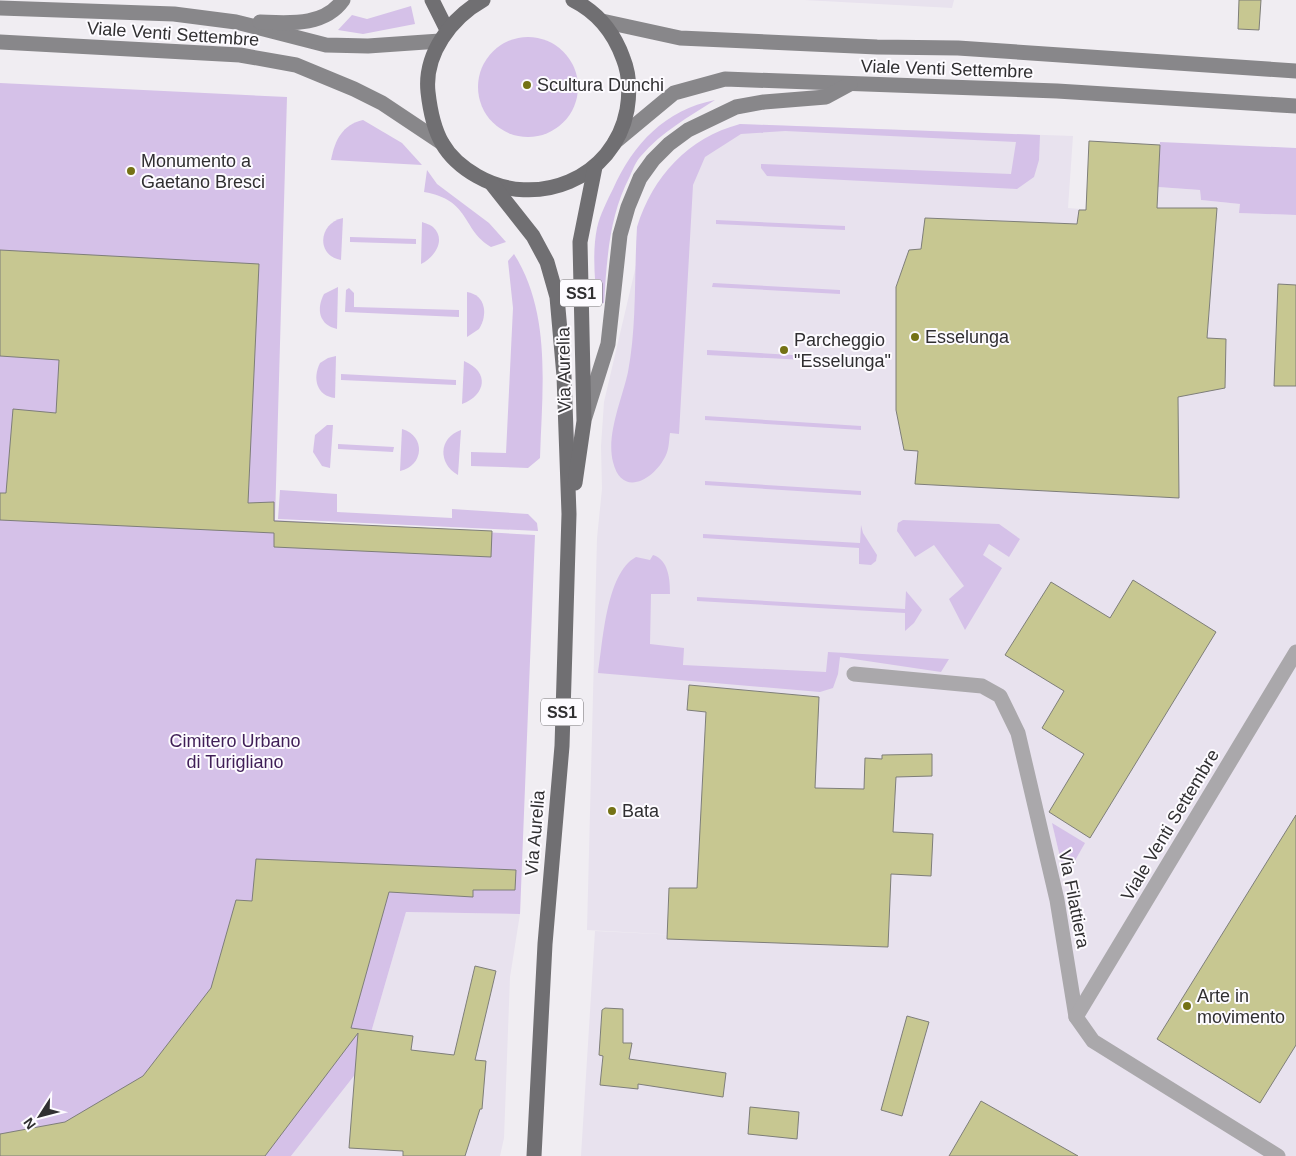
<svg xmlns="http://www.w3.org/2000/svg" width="1296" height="1156" font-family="Helvetica,sans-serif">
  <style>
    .built { fill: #e8e2ee }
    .green { fill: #d5c1e8 }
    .building { fill: #c7c791; stroke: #7e7e79 }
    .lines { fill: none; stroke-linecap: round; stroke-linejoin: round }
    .street { stroke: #aaa8ab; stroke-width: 15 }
    .secondary { stroke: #88878a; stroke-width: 15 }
    .primary { stroke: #706f72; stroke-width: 15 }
    .poi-dot { fill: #747215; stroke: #fdfbff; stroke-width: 2 }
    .labels { text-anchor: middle; stroke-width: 4; stroke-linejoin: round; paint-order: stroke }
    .shield { fill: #fdfbff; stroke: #6e6c6f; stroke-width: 1 }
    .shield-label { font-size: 16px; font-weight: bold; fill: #302f31 }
    .street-label { font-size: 18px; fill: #302f31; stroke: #fdfbff }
    .poi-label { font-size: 18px; fill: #302f31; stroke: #fdfbff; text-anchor: start }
    .park-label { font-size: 18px; fill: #3f1e57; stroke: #fdfbff }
  </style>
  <rect width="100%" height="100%" fill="#f0edf2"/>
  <!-- built -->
  <g class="built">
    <path d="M804,0h150l-2,8z"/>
    <path d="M740,124l333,12 -5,72 89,7 1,-28 42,3 1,10 39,4v9l56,2v941h-715l14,-225 102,5 -110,-6 10,-392 5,-49 -1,-43 3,-44 49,-209 37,-41z"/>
    <path d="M406,912l114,2 -10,63 -6,161 -4,18h-209l70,-89z"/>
  </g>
  <!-- green -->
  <g class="green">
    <path d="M411,6l4,18 -52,10 -25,-4 14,-15 15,4z"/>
    <circle cx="528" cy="87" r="50"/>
    <path d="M0,83l287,14 -12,423 260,15 -15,379 -114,-2 -45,155 -70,89h-291z"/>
    <path d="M715,100c-26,17 -54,32 -74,56 -5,5 -8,13 -11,20 -21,40 -23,83 -26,127l-7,1c-2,-25 -5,-51 0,-76 3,-13 10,-27 16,-39 20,-45 52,-79 102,-89z"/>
    <path d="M363,120l39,23 20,22 -91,-5c4,-20 11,-35 32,-40z"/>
    <path d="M740,124l300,11 -1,25 -5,17 -17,12 -250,-13 -6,-8v-4l250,10 5,-32 -231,-11 -44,3 -36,23 -12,28 -14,249 -9,-1c-1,7 -1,16 -4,22 -11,24 -44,44 -53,7 -7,-27 9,-63 15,-90 9,-47 6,-97 9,-145 16,-51 51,-89 103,-103z"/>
    <path d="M1160,142l136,6v67l-57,-2 1,-9 -39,-4 -1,-10 -42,-3z"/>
    <path d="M427,170l10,14 52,39 17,19 -15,5c-30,-18 -20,-47 -67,-55z"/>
    <path d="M343,218l-2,42c-25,-4 -23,-37 2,-42z"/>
    <path d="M716,220l129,6v4l-129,-6z"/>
    <path d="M422,222c3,1 9,3 11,5 14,13 1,31 -12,37z"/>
    <path d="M350,237l66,2v5l-66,-2z"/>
    <path d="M514,254c38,60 28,136 26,204l-12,10 -57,-2v-14l35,1 7,-145 -5,-47z"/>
    <path d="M713,283l127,7v4l-128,-7z"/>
    <path d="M338,287l-1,42c-18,-4 -21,-20 -13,-35z"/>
    <path d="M349,288l5,5v14l105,3v7l-114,-5 1,-22z"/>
    <path d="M467,292c19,3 21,23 12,37l-12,8z"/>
    <path d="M707,350l156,9v4l-156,-8z"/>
    <path d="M336,356l-1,42c-18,-2 -23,-19 -15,-35l8,-5z"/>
    <path d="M464,361c26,11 22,34 -2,43z"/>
    <path d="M341,374l115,6v5l-115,-5z"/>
    <path d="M705,416l156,10v4l-156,-10z"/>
    <path d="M327,425h6l-3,43 -8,-2 -9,-14 2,-17z"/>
    <path d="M402,429c24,7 22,37 -2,42z"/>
    <path d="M461,430l-3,45c-20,-11 -20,-37 3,-45z"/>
    <path d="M338,444l56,3 -1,5 -55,-3z"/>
    <path d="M705,481l156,10v4l-156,-10z"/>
    <path d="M280,490l57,4v18l115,6v-9l76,5 9,9 1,8 -260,-12z"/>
    <path d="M903,520l96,4 21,15 -11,18 -20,-13 -6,11 19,13 -37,62 -16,-31 15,-13 -30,-41 -19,12 -18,-26 1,-8z"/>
    <path d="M861,525l2,8 14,22 -1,6 -5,4 -12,-1v-16l-156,-10v-4l157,9z"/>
    <path d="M653,555c16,5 17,25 17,39h-19l-1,50 34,4 -1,17 143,7 2,-20 121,7 -8,13 -101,-15 -2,17 -5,14 -13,4 -222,-19c5,-31 8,-100 38,-116l14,3z"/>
    <path d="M906,591l16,19 -8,13 -9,8v-18l-208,-12v-4l208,12z"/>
    <path d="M1052,823l33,20 -20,35z"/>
  </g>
  <!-- building -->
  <g class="building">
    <path d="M1239,0h22l-2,30 -21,-1z"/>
    <path d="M1089,141l71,4 -3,63h60l-10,130 19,1 -1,49 -47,9 1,101 -264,-14 3,-33 -14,-1 -8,-40v-123l13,-37 12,-1 4,-31 152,6 2,-14h7z"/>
    <path d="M0,250l259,14 -11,239 26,-1v19l218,10 -1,26 -217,-10v-14l-274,-13v-27h6l7,-84 43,4 3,-53 -59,-4z"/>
    <path d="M1278,284l18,1v101h-22z"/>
    <path d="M1133,580l83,52 -126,206 -41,-26 35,-58 -42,-26 22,-37 -59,-36 46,-73 59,36z"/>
    <path d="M689,685l130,12 -4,91 49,1 1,-31 17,1v-4l50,-1v22l-36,1 -3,55 40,2 -2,42 -40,-2 -3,73 -221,-8 2,-51h28l9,-176 -19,-2z"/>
    <path d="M1296,815v230l-36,58 -103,-64z"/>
    <path d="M256,859l260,11 -1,20h-42v7l-84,-5 -38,136 62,8 -2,14 43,5 21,-89 21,5 -21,89 11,1 -4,48h-2l-15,47h-62v-5l-54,-3 9,-115 -93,123h-265v-22l65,-12 78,-46 68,-88 25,-88 16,1z"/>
    <path d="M605,1008l18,1v34h9l-3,16 97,14 -3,24 -85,-13v5l-38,-4 3,-29 -4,-1 3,-45z"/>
    <path d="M907,1016l22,6 -27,94 -21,-6z"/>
    <path d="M981,1101l97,55h-129z"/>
    <path d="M750,1107l49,5 -2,27 -49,-5z"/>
  </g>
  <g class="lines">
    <!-- street -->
    <g class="street">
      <path d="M854,674l128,12 18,10 18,37 39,167 19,117 17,24 185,115"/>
      <path d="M1076,1017l220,-365"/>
    </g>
    <!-- secondary -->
    <g class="secondary">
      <path d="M0,8l174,6 62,8 90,23 42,1 72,-5"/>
      <path d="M602,21l78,17 197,9 81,1 338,23"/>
      <path d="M260,22c28,1 64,5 83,-22"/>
      <path d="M0,42l240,13 56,10 58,24 28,14 60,40"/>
      <path d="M615,142l59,-49 51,-14 332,12 239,15"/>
      <path d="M585,417l23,-73 12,-109 8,-28 12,-29 13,-18 16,-16 19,-14 48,-23 28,-5 62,-5 24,-13"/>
    </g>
    <!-- primary -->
    <g class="primary">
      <path d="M432,0l15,30"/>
      <path d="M483,0c-32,18 -59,54 -55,92 2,18 5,35 14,51 8,14 21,25 35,33 59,34 137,3 150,-66 3,-18 3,-35 -4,-52 -9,-25 -26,-46 -50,-58"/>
      <path d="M492,184l41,52 14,26 10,35 7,79 5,138 -7,232 -17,198 -11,212"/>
      <path d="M575,483l9,-62 -4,-179 15,-75"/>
    </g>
  </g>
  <!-- markers -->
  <g class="poi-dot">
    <circle cx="527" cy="85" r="5"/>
    <circle cx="131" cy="171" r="5"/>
    <circle cx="915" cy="337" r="5"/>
    <circle cx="784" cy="350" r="5"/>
    <circle cx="612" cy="811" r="5"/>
    <circle cx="1187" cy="1006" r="5"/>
  </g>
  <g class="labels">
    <!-- shield labels -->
    <g class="shield">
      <rect x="560" y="279.5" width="42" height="27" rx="4"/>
      <rect x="541" y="698.5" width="42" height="27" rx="4"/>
    </g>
    <g class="shield-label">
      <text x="581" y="299">SS1</text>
      <text x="562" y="718">SS1</text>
    </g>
    <!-- street labels -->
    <g class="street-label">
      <text transform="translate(173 34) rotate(4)" y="6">Viale Venti Settembre</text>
      <text transform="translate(947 69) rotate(2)" y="6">Viale Venti Settembre</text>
      <text transform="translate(564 370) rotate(-91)" y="6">Via Aurelia</text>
      <text transform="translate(1170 825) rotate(-59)" y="6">Viale Venti Settembre</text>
      <text transform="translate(535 833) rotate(-85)" y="6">Via Aurelia</text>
      <text transform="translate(1074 899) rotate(79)" y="6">Via Filattiera</text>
    </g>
    <!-- poi labels -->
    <g class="poi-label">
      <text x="537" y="91">Scultura Dunchi</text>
      <text x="141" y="167">Monumento a<tspan x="141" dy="21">Gaetano Bresci</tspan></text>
      <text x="925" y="343">Esselunga</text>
      <text x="794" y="346">Parcheggio<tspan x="794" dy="21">"Esselunga"</tspan></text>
      <text x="622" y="817">Bata</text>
      <text x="1197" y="1002">Arte in<tspan x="1197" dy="21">movimento</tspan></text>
    </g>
    <!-- park labels -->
    <g class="park-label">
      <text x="235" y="747">Cimitero Urbano<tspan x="235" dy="21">di Turigliano</tspan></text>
    </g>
  </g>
  <!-- north arrow -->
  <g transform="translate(40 1116) rotate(234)" stroke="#fdfbff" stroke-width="4" paint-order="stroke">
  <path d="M0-4L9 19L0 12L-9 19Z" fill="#302f31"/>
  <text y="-8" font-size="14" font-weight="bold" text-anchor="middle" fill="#302f31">N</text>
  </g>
</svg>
